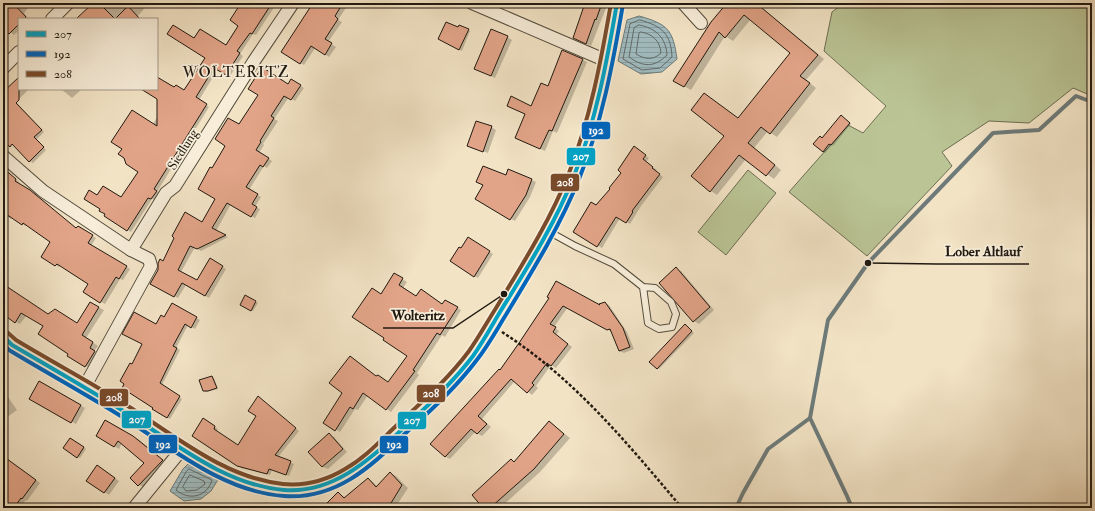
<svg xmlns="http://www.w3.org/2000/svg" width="1095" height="511" font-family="'IM FELL Double Pica',serif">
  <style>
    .green { fill: #bac495; stroke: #6d6e52 }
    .water { fill: url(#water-rules); stroke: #6d7a79 }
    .shadow { fill: #0003 }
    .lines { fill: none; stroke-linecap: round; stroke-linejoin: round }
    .shore { stroke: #606a68; stroke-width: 1 }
    .stream { stroke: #6d7a79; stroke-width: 4 }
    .building { fill: #e2a488; stroke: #201910 }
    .lane-casing { stroke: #544c3d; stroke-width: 8 }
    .street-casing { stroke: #544c3d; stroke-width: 14 }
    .path { stroke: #201910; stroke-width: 2.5; stroke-dasharray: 3 2; stroke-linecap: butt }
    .lane { stroke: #f7edd9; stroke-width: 6 }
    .street { stroke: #f7edd9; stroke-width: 12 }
    .bus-1-casing { stroke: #f7edd9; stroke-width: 7 }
    .bus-2-casing { stroke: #f7edd9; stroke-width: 7 }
    .bus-3-casing { stroke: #f7edd9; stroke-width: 7 }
    .bus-1 { stroke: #02a2c4; stroke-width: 4 }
    .bus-2 { stroke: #0065bd; stroke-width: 4 }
    .bus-3 { stroke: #7a4b2a; stroke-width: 4 }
    .labels { text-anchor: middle; stroke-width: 3.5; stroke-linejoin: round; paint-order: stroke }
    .street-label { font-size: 13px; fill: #201910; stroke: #f7edd9 }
    .quarter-label { font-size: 15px; letter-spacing: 1px; fill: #201910; stroke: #f7edd9 }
    .leader { fill: none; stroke: #201910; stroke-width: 1.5 }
    .callout-dot { fill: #201910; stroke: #f7edd9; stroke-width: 1.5 }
    .callout-label { font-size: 14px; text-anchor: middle; font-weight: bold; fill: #201910; stroke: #f7edd9; stroke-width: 3.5; stroke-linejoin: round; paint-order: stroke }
    .line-badge { stroke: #f7edd9; stroke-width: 1.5 }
    .badge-label { font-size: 11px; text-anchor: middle; font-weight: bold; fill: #fff }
  </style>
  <defs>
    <pattern id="water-rules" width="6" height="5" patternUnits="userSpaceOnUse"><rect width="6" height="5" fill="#a0bbbf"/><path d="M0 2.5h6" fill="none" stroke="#8aa0a3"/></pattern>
  </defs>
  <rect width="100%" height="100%" fill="#f2e3c5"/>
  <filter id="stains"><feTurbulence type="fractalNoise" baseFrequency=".005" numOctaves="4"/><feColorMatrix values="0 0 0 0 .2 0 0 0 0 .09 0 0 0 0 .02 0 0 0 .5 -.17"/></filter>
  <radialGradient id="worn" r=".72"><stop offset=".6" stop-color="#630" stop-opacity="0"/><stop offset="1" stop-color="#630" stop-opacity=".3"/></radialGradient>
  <!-- green -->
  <g class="green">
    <path d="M844,3h248v93l-19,-8 -44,35 -40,-2 -47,31 10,14 -85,90 -78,-64 59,-67 15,8 23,-27 -62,-55 8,-39z"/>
    <path d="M748,170l28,23 -50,62 -28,-23z"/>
  </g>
  <!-- water -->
  <g class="water">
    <path d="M639,16c29,8 34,14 38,43l-15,13 -21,2 -23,-13 9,-41z"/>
    <path d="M188,464l31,14 -8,13 -10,8 -17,2 -14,-10 13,-22z"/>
  </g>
  <!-- shadow -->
  <g class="shadow">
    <path d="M11,3h21l-8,10 5,6h-10v11l-5,5 -11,-9v-15z"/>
    <path d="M94,3h44l6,6 -9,10h-57z"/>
    <path d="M160,3h7l-3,3z"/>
    <path d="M243,3h34l-21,32 -3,-1 -13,20 3,2 -13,20 -12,-7 -19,31 10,7 -52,85 2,1 -4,7 -3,-1 -21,33 -26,-16 17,-18 18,-26 13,-48 13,-21 -19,-14h10v-11l18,11 10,3 21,-35 -12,-17 32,6 14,-21z"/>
    <path d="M302,3h47l-11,17 4,2 -14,20 8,5 -7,10 -14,-9 -11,17 -21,-13 27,-43z"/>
    <path d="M586,3h22l-17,43 -12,-6z"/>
    <path d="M728,3h33l2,2 -2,2 63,52 -18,21 10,8 -39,49 -9,-6 -14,17 27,22 -7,9 -28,-20 -29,36 -6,-4 27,-72 53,-66 -40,-34 -18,22 -8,-5 -34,54 -16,-9z"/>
    <path d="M460,26l10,5 -8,20 -23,-12 20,-10z"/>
    <path d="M507,37l5,3 -17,38 -15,-7z"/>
    <path d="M583,60l4,2 -30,71 -4,-2 -8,20 -25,-11 12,-33 16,-20z"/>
    <path d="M19,78v11h10l-13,13 28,30 -8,8 10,10 -13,13 -4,-2 -26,-29v-39z"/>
    <path d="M291,80l13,8 -9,13 -6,-4 -15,22 4,2 -15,23 1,1 -5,8 13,8 -5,7 -3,-2 -15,24 12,7 -6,10 5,2 -5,9 -24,-14 -15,27 12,6 -27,14 -6,-4 -14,25 17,9 12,-21 16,9 -17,29 -23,-13 -8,13 -27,-15 12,-21 39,-39 14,-25 -3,-29 26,-43 49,-41z"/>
    <path d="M61,89h21l-10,9z"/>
    <path d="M843,117l8,7 -18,22 -1,-1 -7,8 -2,-1 -1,-13z"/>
    <path d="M491,127l5,3 -8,23 -19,-7z"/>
    <path d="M638,150l11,8 -3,4 11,8 -2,1 8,6 -22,29 -11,18 -10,-6 -18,30 -28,-16 38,-43z"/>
    <path d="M3,169l16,13 -1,1 58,46 2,-2 18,11 -5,8 39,23 -7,11 -3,-1 -15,25 -21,-12 5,-9 -28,-18 -2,2 -17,-10 10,-15 -25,-17 -1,1 -14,-9 -1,2 -8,-6z"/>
    <path d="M509,170l27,12 -6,15 -15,24 -39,-22 30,-22z"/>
    <path d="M468,239l25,15 -15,24 -4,-2z"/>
    <path d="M676,269l5,2 33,39 -15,14 -5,-3z"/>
    <path d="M394,274l13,8 -4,6 13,9 27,8 2,-4 16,9 -16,27 -3,-2 -25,38 2,2 -28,37 -23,-17 -10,15 -3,-1 -15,23 -16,-10 53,-45 11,6 20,-27 -26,-61z"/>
    <path d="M16,294l32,21 30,9 12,-21 14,7 -18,28 12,8 -4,5 6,4 -9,14 -23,-14 1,-2 -25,-27 -17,-11 -7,9 -5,-2z"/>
    <path d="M245,296l13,7 -5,8 -12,-7z"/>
    <path d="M550,298l52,10 3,-5 4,2 18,27 7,17 -10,4 -5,-2 -7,-19 -44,-25 -14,20 5,4 -3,4 16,12 -16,21 -5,-3 -15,21 2,2 -6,7 -17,-14 -33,38 9,8 -9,9 -7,-4 -25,27 -4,-2 -14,-13 68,-73z"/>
    <path d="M172,304l28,16 -5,9 -7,-4 -12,23 4,2 -18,35 6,5 14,9 -12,20 -17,-10 1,-2 -21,-41 24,-41 7,-6z"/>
    <path d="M687,327l7,6 -35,36 -2,-1z"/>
    <path d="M212,377l2,1 4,11 -12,3 -2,-1z"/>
    <path d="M39,382l46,26 -9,16 -46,-26z"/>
    <path d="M4,394l4,3 9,13 -14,10z"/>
    <path d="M258,397l41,34 -21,26 16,7 -5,12 -17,-6 -2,5 -29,-7 -3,-3 -31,-44 11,8 -2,3 22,14 20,-31z"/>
    <path d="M106,421l32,18 28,24 -23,24 -4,-2 6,-22 -23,-20 -3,6 -22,-13z"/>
    <path d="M550,422l20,16 -30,34 -40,36h-15l30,-45z"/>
    <path d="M329,435l5,2 13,15 -19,17 -5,-2 -13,-15z"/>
    <path d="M71,439l15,10 -6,9 -15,-10z"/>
    <path d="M12,463l28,20 -13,18 -1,-1 -6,8h-14l-3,-2v-40z"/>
    <path d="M102,469l17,12 -10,14 -21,-14z"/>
    <path d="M390,473l6,3 12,12 -13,20h-71l14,-15 8,5 23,-19 5,4 3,4z"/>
    <path d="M265,502l5,2 4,4h-14z"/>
  </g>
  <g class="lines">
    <!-- shore -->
    <g class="shore">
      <path d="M640,20c22,6 31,14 32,37l-12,11 -18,2 -19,-11 7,-35z"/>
      <path d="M639,25c17,3 27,13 28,30 -13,13 -24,12 -38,2l5,-29z"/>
      <path d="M641,32c12,2 19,9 20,21 -8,8 -17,6 -25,1l3,-21z"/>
      <path d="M189,469l23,11c-5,17 -23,21 -36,10l10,-18z"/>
      <path d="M190,475l14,6 1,3 -8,6 -11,1 -3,-4z"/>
    </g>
    <!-- stream -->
    <g class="stream">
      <path d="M736,508l7,-15 25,-44 42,-31"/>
      <path d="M852,508l-5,-12 -37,-78 18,-98 40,-57 125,-130 46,-3 37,-34 16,6"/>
    </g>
  </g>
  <!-- building -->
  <g class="building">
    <path d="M10,3h3l13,14 -2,2h-5v5l-10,10 -6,-6v-18z"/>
    <path d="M93,3h6l16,16 13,-13 12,13h-64z"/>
    <path d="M241,3h31l-20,31 -2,-1 -13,18 3,2 -14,22 -12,-7 -18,29 11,7 -53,85 3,2 -6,8 -3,-1 -21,33 -23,-15 1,-2 -6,-3 1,-2 -16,-10 5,-9 8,5 6,-9 18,11 17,-25 -12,-8 -2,-6 -6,-4 4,-5 -11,-7 21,-32 25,16v-27l-16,-10h16v-12l17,10 2,-2 8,5 21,-32 -38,-24 6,-9 21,13 6,-9 26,16 12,-19 -8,-6z"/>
    <path d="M313,3h30l-8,13 3,3 -13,20 7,4 -7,12 -14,-9 -11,18 -19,-12z"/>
    <path d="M585,3h17l-6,17 -1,-1 -9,25 -13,-6z"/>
    <path d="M727,3h29l62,52 -18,21 10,7 -40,51 -9,-7 -13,16 27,22 -9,11 -27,-21 -29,37 -19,-16 33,-40 -33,-26 13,-17 34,25 52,-65 -46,-38 -19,23 -6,-6 -35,55 -11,-6 38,-59z"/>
    <path d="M446,22l12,5 1,-2 10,4 -10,21 -21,-11z"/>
    <path d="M491,29l17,7 -17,40 -17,-7z"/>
    <path d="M562,50l21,9 -31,72 -3,-1 -9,19 -25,-11 10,-24 -18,-8 4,-10 20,10 10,-23 7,3z"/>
    <path d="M262,67l26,17 3,-5 10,6 -10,15 -7,-4 -13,20 3,2 -14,23 1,1 -5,8 13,8 -6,9 -3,-2 -14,22 12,7 -6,10 5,3 -6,10 -24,-14 -15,25 14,7 -29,14 -7,-3 -12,24 19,10 13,-22 13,8 -18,30 -23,-13 -8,14 -24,-13 8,-14v-7l2,-4 3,2 11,-23 -2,-2 13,-24 17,10 13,-23 -17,-10 12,-22 2,1 13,-22 -10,-7 13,-21 11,6 19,-29 -10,-6z"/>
    <path d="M19,77v23l-3,3 26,27 -8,7 10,10 -15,15 -17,-18 -2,3 -7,-7v-48z"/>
    <path d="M841,115l9,8 -19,22 -2,-1 -6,8 -10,-8 7,-8 2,2z"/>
    <path d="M476,121l16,5 -9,26 -16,-6z"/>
    <path d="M634,146l12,9 -3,4 10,8 -1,1 8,6 -28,37 1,1 -7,11 -10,-6 -19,30 -24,-15 18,-30 5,3 14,-16 -1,-1 12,-15 -3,-3z"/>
    <path d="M483,166l23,9 2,-6 24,10 -6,16 -16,25 -35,-21 8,-14 -7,-3z"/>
    <path d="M3,168l13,11 -1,2 15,9 46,38 2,-2 15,9 -5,8 39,23 -8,13 -3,-2 -16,26 -17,-11 5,-8 -31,-20 -2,2 -14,-9 9,-15 -27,-19 -1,2 -19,-13z"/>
    <path d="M468,237l22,14 -16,26 -24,-16 9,-14 2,1z"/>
    <path d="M676,267l34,40 -17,15 -34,-39z"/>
    <path d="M394,273l9,5 -4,7 17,11 5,-7 21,15 3,-4 13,7 -18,28 -3,-2 -24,37 2,1 -29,39 -23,-17 -10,16 -3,-2 -15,24 -12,-8 19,-30 -13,-10 21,-27 26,20 2,-1 10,7 19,-26 -24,-16 1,-2 -32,-21 20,-29 9,6z"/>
    <path d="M556,281l44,24 -1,-1 6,-2 18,26 7,19 -11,4 -9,-22 -3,1 -44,-24 -13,18 6,3 -3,5 15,12 -17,22 -4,-3 -15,20 2,2 -7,8 -16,-14 -33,37 9,8 -10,10 -6,-5 -26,28 -15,-13 69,-75 1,1 19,-27 30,-45 -2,-1z"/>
    <path d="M3,284l45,30 7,-5 22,14 13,-21 9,5 -17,28 11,7 -3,6 5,3 -10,16 -18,-11 1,-2 -30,-20 5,-8 -22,-13 -6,10 -12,-9z"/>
    <path d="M245,295l11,6 -5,10 -11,-6z"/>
    <path d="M172,303l25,14 -6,11 -6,-4 -12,22 4,2 -17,35 20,13 -13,22 -15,-9 1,-1 -31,-20 2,-4 -4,-3 10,-18 2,1 10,-20 -20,-10 12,-22 22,12 5,-9 3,2z"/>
    <path d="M685,324l7,7 -35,38 -8,-7z"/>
    <path d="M212,376l5,12 -9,3h-5l-4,-11z"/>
    <path d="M39,381l42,24 -10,18 -42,-24z"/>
    <path d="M258,396l38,32 -21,27 16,6 -5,14 -17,-6 -2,5 -30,-8 -45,-30 11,-18 12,8 -1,3 24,16 18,-29 -8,-5z"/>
    <path d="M105,420l28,16 30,24 -25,26 -8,-8 14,-15 -26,-22 -4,6 -18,-11z"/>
    <path d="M549,421l15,13 -30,35 -44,39h-7l-11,-13 39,-36 3,3z"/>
    <path d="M329,433l14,16 -21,18 -14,-15z"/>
    <path d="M70,438l14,9 -7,11 -14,-10z"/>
    <path d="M3,456l33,24 -14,19 -1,-1 -7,10h-11z"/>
    <path d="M97,465l18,13 -11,15 -18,-12z"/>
    <path d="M390,472l12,13 -14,23h-66l16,-16 6,6 24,-20 8,9z"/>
  </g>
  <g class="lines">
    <defs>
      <path id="lane" d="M548,231l27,15 39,18 29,23 5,36 11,6 13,-2 4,-13 -5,-12 -16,-14 -12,-1"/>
      <g id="street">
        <path d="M472,3l135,58"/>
        <path d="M683,3l18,20"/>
        <path d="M52,19l16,-16"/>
        <path d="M3,68l16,-16"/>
        <path d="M3,156l40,35 88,59 35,-57 9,-7 79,-125 39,-58"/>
        <path d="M3,336l9,9c39,23 79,45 117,69 42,27 105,74 155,76 18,1 39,-3 55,-11 24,-11 43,-31 62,-49 23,-21 46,-43 66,-67 13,-15 23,-34 33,-51 21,-33 41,-67 58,-102 5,-11 11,-22 16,-34 21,-56 33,-114 43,-173"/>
        <path d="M84,388l67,-122 -2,-7 -18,-9"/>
        <path d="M134,508l48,-59"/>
      </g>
    </defs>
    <!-- lane casing -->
    <use href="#lane" class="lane-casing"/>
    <!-- street casing -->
    <use href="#street" class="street-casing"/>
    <!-- path -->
    <path class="path" d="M502,332c73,47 125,111 180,176"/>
    <!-- lane -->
    <use href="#lane" class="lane"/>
    <!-- street -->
    <use href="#street" class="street"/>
    <defs>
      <path id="bus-1" d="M3,336l9,9c38,22 76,44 113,67 49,30 99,73 159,78 52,4 89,-34 124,-66 23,-21 46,-43 65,-68 10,-14 18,-29 27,-44 27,-44 55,-88 74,-136 22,-55 33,-115 43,-173"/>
      <path id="bus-2" d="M3,344l6,6c38,23 77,44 115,68 49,31 100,74 160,78 55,4 90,-33 126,-67 24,-21 47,-43 66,-68 12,-15 21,-32 31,-48 26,-43 53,-87 72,-134 23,-56 34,-116 44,-175"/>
      <path id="bus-3" d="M7,332l9,8c38,23 78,44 115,68 47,30 95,70 152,76 22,2 44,-4 62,-15 21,-12 36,-29 53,-45 25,-23 51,-46 71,-73 10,-14 18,-29 27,-43 26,-43 54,-87 73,-135 21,-54 32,-112 42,-170"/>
    </defs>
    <!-- bus-1 casing -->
    <use href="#bus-1" class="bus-1-casing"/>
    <!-- bus-2 casing -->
    <use href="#bus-2" class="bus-2-casing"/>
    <!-- bus-3 casing -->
    <use href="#bus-3" class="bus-3-casing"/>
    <!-- bus-1 -->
    <use href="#bus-1" class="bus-1"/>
    <!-- bus-2 -->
    <use href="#bus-2" class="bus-2"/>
    <!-- bus-3 -->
    <use href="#bus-3" class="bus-3"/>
  </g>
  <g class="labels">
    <!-- street labels -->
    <g class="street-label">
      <text transform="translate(182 149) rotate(-58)" y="5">Siedlung</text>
    </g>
    <!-- quarter labels -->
    <g class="quarter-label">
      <text x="236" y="77">WOLTERITZ</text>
    </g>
  </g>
  <!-- callouts -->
  <path class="leader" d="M868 263L937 264H1029M504 294L453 328H383"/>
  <g class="callout-dot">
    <circle cx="868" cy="263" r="4"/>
    <circle cx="504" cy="294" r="4"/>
  </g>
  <g class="callout-label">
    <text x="983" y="256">Lober Altlauf</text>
    <text x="418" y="320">Wolteritz</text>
  </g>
  <g class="line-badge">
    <rect x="581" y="121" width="30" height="19" rx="4" fill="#0065bd"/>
    <rect x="566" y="147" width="30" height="19" rx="4" fill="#02a2c4"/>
    <rect x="550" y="173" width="30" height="19" rx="4" fill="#7a4b2a"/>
    <rect x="416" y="384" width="30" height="19" rx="4" fill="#7a4b2a"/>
    <rect x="99" y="388" width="30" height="19" rx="4" fill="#7a4b2a"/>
    <rect x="121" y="410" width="31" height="19" rx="4" fill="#02a2c4"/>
    <rect x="397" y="411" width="30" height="19" rx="4" fill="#02a2c4"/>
    <rect x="148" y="434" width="30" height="20" rx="4" fill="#0065bd"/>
    <rect x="379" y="435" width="30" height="19" rx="4" fill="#0065bd"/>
  </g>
  <g class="badge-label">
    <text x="596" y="134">192</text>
    <text x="581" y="160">207</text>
    <text x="565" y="186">208</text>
    <text x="431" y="397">208</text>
    <text x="114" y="401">208</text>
    <text x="137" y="423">207</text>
    <text x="412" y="424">207</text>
    <text x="163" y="448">192</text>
    <text x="394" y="448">192</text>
  </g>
  <!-- margin -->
  <rect width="1095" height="511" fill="none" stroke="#f2e3c5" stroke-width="16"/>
  <rect x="4" y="4" width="1087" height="503" fill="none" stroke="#201910" stroke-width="2"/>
  <rect x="8" y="8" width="1079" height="495" fill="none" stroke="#201910"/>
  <!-- legend -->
  <rect x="18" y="18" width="140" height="72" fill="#f7edd9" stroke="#a19889"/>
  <rect x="26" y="31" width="20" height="6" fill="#02a2c4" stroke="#a19889"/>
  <text x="54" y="38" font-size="12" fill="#201910">207</text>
  <rect x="26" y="51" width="20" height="6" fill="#0065bd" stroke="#a19889"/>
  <text x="54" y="58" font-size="12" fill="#201910">192</text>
  <rect x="26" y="71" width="20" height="6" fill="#7a4b2a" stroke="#a19889"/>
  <text x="54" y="78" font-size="12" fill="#201910">208</text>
  <rect width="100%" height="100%" filter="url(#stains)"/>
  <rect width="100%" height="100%" fill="url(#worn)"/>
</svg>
